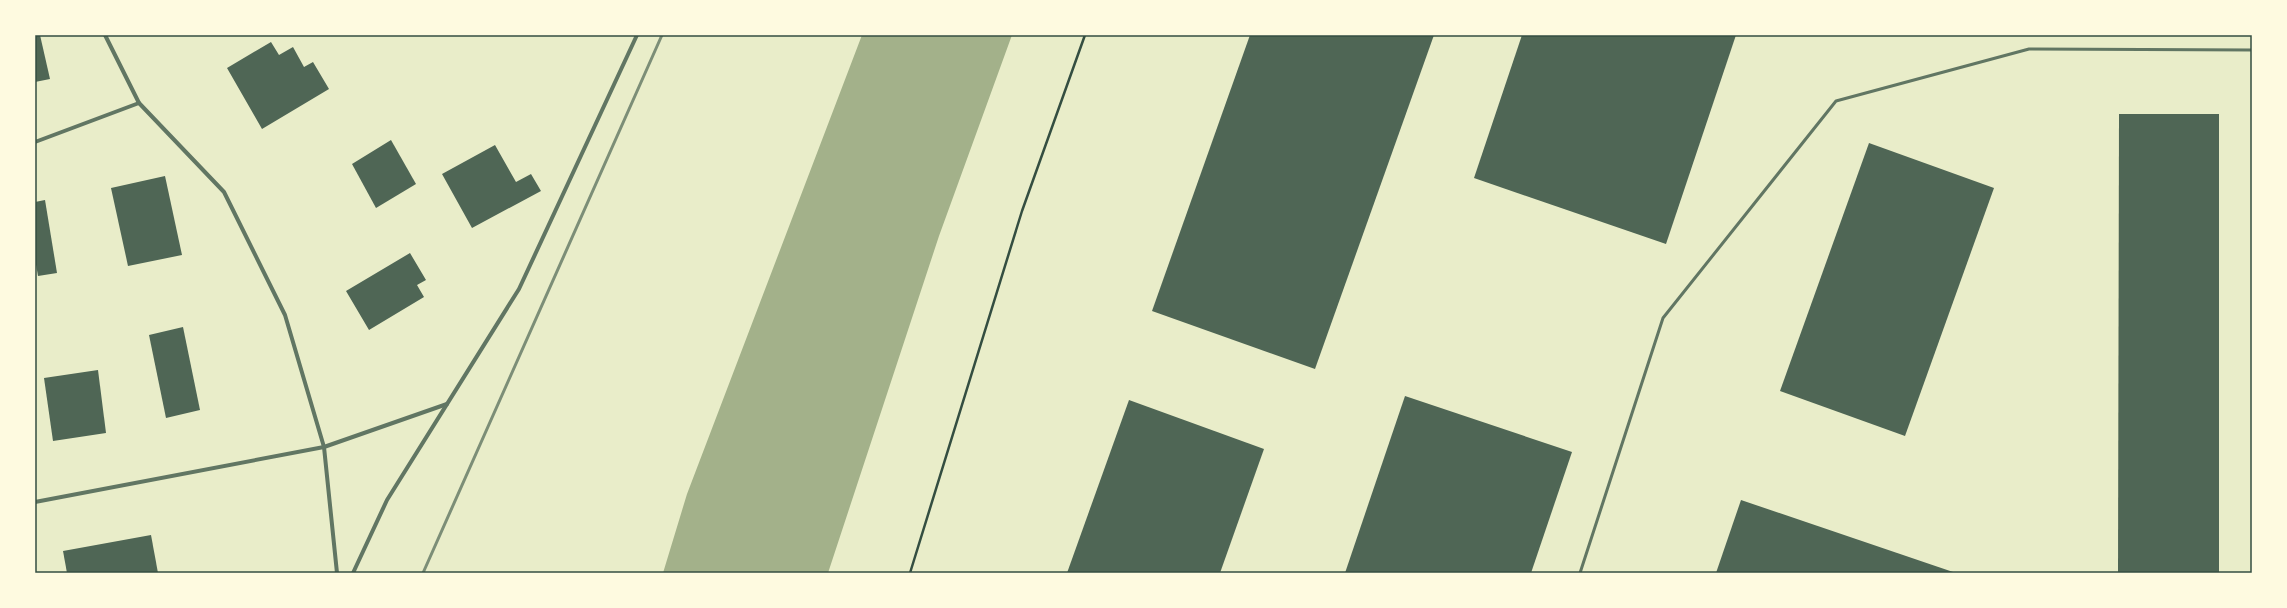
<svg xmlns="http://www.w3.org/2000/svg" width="2287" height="608" font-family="'Fira Sans Condensed',sans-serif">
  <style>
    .water { fill: #a3b18a }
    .building { fill: #4f6655 }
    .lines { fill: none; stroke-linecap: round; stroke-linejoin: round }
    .path { stroke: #344e41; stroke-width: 2.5 }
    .service { stroke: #617663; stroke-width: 3 }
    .minor { stroke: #617663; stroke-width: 4 }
    .rail { stroke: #7c8e77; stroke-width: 3 }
    .neatline { fill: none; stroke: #344e41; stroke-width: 1.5 }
  </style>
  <rect width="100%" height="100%" fill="#e9edc9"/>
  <!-- water -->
  <path class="water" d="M862,35h150l-73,201 -111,337h-165l24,-79z"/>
  <!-- building -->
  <g class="building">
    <path d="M35,35h5l10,44 -15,3z"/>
    <path d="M1250,35h184l-119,334 -163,-58z"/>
    <path d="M1522,35h214l-70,209 -192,-66z"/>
    <path d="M271,42l8,13 14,-8 11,20 9,-5 16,27 -67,40 -35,-61z"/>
    <path d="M2119,114h100v459h-101z"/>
    <path d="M391,140l25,44 -40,24 -24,-44z"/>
    <path d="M1869,143l125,45 -89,248 -125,-45z"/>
    <path d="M495,145l21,37 15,-8 10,17 -69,37 -30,-54z"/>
    <path d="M165,176l17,79 -54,11 -17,-78z"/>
    <path d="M45,200l12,73 -19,3 -3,-17v-57z"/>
    <path d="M410,253l16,27 -9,5 7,12 -55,33 -23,-39z"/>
    <path d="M183,327l17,83 -34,8 -17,-83z"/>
    <path d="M98,370l8,63 -53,8 -9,-63z"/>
    <path d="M1405,396l167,56 -41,121h-186z"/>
    <path d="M1129,400l135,49 -44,124h-153z"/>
    <path d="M1741,500l215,73h-240z"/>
    <path d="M151,535l7,38h-91l-4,-22z"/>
  </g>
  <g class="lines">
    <!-- path -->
    <path class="path" d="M910,573l112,-362 63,-176"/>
    <!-- service -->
    <path class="service" d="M1580,573l83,-255 173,-217 193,-52 223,1"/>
    <!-- minor -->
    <g class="minor">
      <path d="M105,35l34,68 85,89 61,123 39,132 13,126"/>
      <path d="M35,142l104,-39"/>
      <path d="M35,502l289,-55 123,-43"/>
      <path d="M353,573l34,-73 132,-211 118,-254"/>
    </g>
    <!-- rail -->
    <path class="rail" d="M423,573l239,-538"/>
  </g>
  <!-- border -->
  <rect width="2287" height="608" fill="none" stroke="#fefae0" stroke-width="72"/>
  <rect x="36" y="36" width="2215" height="536" class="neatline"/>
</svg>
